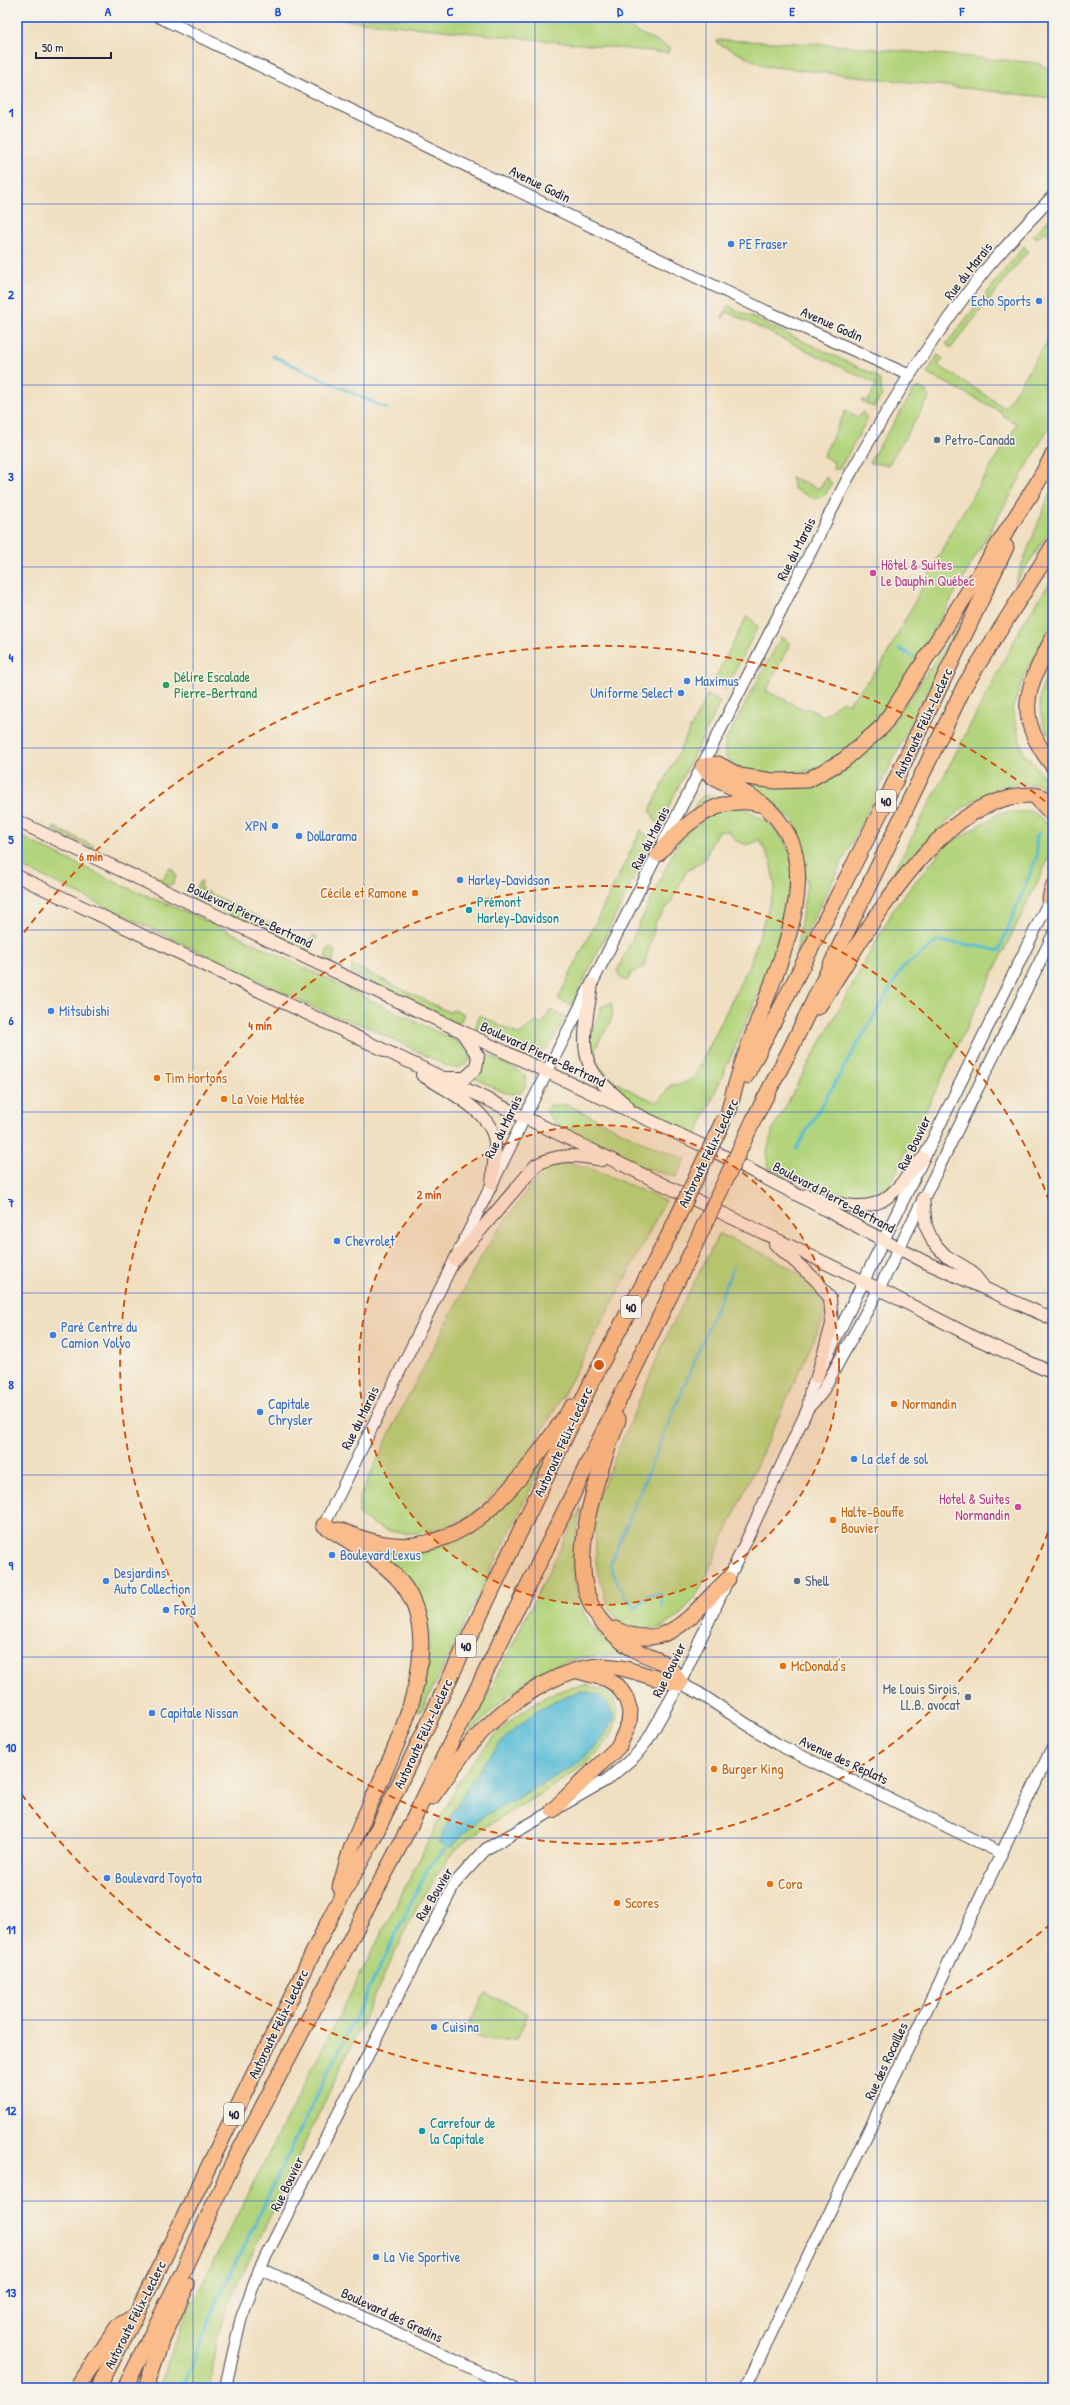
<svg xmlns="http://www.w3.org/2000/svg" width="1070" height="2405" font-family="'Patrick Hand',sans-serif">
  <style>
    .green { fill: #b3d47b; stroke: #6a7b5b }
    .water { fill: #58bcd6; stroke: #3d6f88 }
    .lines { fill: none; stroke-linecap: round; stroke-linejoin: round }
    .stream { stroke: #58bcd6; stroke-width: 3 }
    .tertiary-casing { stroke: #413e4f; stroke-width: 13 }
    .secondary-casing { stroke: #413e4f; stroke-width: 14 }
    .motorway-casing { stroke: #413e4f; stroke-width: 17 }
    .tertiary { stroke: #fff; stroke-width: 11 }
    .secondary { stroke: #fde4d0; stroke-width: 12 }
    .motorway { stroke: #f9bc8a; stroke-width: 15 }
    .motorway-bridge-casing { stroke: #413e4f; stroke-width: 17; stroke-linecap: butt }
    .motorway-bridge { stroke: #f9bc8a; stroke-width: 15 }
    .grid { fill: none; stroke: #1d4ed8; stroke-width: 1; stroke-opacity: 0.55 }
    .ring { fill: none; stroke: #d45411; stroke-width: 2; stroke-dasharray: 7 5 }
    .shop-dot { fill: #3f7fe0; stroke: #f7f3e8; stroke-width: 1.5 }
    .service-dot { fill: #5c6f8a; stroke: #f7f3e8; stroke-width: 1.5 }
    .hotel-dot { fill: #d1479c; stroke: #f7f3e8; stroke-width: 1.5 }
    .leisure-dot { fill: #2e9e5b; stroke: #f7f3e8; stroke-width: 1.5 }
    .food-dot { fill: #e8710a; stroke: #f7f3e8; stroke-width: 1.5 }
    .culture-dot { fill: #0f9aa8; stroke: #f7f3e8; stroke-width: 1.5 }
    .labels { text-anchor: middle; stroke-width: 3; stroke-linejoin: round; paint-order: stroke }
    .shield { fill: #f7f3e8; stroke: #62616f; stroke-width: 1 }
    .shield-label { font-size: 13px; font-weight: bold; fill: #22223b }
    .street-label { font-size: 14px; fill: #22223b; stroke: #f7f3e8 }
    .shop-label { font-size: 14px; fill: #366cbe; stroke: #f7f3e8; text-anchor: start }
    .service-label { font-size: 14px; fill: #4e5e75; stroke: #f7f3e8; text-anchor: start }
    .hotel-label { font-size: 14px; fill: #b23c85; stroke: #f7f3e8; text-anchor: start }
    .leisure-label { font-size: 14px; fill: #27864d; stroke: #f7f3e8; text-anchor: start }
    .food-label { font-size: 14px; fill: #c56008; stroke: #f7f3e8; text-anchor: start }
    .culture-label { font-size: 14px; fill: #0d838f; stroke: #f7f3e8; text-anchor: start }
    .centre { fill: #d45411; stroke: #f7f3e8; stroke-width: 2 }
    .ring-label { font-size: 12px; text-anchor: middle; font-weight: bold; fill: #d45411; stroke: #f7f3e8; stroke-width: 3; stroke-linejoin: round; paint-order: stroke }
    .neatline { fill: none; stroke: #1d4ed8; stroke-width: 1.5 }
    .grid-label { font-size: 13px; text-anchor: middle; font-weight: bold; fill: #1d4ed8 }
  </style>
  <rect width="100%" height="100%" fill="#f7f3e8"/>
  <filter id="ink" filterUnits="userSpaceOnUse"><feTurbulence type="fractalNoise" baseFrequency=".025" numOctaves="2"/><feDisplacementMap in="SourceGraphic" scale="8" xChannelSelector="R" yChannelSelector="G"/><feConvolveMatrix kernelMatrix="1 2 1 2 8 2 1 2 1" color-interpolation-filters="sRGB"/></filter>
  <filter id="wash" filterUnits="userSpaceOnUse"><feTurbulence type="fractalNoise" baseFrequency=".012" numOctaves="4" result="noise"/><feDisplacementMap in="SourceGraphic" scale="16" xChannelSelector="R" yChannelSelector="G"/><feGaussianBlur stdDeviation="0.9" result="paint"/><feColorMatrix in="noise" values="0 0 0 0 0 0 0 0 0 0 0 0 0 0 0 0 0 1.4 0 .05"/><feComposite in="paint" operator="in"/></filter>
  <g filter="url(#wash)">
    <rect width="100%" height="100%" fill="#f0dfc0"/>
    <!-- green -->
    <g class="green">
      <path d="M315,17h269l31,4 53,26 1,3 -1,3z"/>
      <path d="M718,40l104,4 215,19 16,7v28l-288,-32 -48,-23z"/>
      <path d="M1051,218l2,19 -9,-6 -6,7 -5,-3z"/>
      <path d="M1024,246l4,5 -77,97 -5,-4z"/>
      <path d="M728,306l145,68 7,6 2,15 -8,12 -13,-6 2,-2 5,2 8,-17 -149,-72 -5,7z"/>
      <path d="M1053,332v88l-153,270 -37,45 -23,19 -23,14 -25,8 -44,-3 -20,-12 -3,-8v-11l56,-105 9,6 -24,48 39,19 2,-2 17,8 18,-15 6,3 34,-40 73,-139 62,-101 -16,-10 1,-2 -75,-39 11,-18 5,4 -5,6 67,43z"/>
      <path d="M919,387l8,5 2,6 -41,67 -17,-2 -1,-2 44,-71z"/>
      <path d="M846,410l11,8 6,-6 4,8 -27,48 -7,2 1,-8 -11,-6z"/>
      <path d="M791,477l28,12 7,-12 6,7 -7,11 -10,4 -21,-10z"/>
      <path d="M1053,485v41l-39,59z"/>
      <path d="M1053,578v45l-28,52 -13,34 11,43 30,35v4c-5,-2 -12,-6 -17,-7 -65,-6 -115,64 -152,107l139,-267z"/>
      <path d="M747,616l11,10 -32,63 -13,-7z"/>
      <path d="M962,622l-166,332 11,-71 -13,-62 -53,-39 54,6 40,-15 60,-54z"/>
      <path d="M1053,660v83c-20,-33 -15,-50 0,-83z"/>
      <path d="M707,695l13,7 -60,122 -4,-2 -6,-12z"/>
      <path d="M710,795c15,2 26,9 39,16 16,9 31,18 39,37 19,48 -28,142 -48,188 -15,33 -29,66 -44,100 -27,-15 -111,-52 -108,-87 1,-14 9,-29 13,-42l10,-4c11,28 -40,42 1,76 11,9 29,16 43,23l5,-2 11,-15 10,-1 13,-6 57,-117 24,-74 -5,-27 -10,-20 -12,5 -12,-4 -7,-10 -12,1 -13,28 -18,12 -16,32 -14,17 -12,46 -12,5 -5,9 -6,-2 -4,-8 80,-169 6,-6z"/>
      <path d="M1032,811l18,15 3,24 -166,340 -18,8 -43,-4 -57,-26 -2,-16 6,-23 123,-224 50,-60 54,-32z"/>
      <path d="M54,827l40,19 -1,3 -41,-20z"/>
      <path d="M641,830l11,11 -81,165 -13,-7z"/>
      <path d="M17,835l102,49 95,40 248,120 8,9v7c-7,7 -11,9 -21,7l-83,-41 -36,-11 -313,-151z"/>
      <path d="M116,857l47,23 6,-12 4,2 3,7 -3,7 -7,2 -51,-26z"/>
      <path d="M202,881l-1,8 108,53 4,-6 2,-1 2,2 -6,12 -5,3c-22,-10 -47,-19 -68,-32 -19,-12 -19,-18 -44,-20l-1,-4 6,-14z"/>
      <path d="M329,947l6,4 -3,13 -6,-2v-8z"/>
      <path d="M352,965l97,47 7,-2 8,4 -3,7 -6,3 -103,-51z"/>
      <path d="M550,1010l16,7 -18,31 -12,7 -60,-27 3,-13 41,20c6,-8 11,-8 15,-13l7,3z"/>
      <path d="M485,1053l40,22c6,38 -37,9 -52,2 9,-7 12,-12 12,-24z"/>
      <path d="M554,1105h14l79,39 39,15 -10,18 -30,-8 -90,-44 -10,-14 3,-5z"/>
      <path d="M569,1163l26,7 70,31c-22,44 -45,88 -69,132 -32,60 -82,166 -148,193 -6,3 -14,4 -21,5 -26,6 -46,0 -68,-16v-16l38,-81 87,-167 54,-76 12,-9z"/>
      <path d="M719,1234c30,14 93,35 104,69 2,6 0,14 -1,19l-123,269 -19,24 -18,12 -15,3 -16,-1 -11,-7 -12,-15 -12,-43 -1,-60 74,-173z"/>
      <path d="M538,1463l4,3 -121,246 -4,-2c18,-67 25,-119 -44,-157l3,-4 12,3h20l26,-4 22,-10z"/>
      <path d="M581,1507c-8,44 -16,98 22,131 8,7 19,13 29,18 -79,-7 -118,29 -167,84z"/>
      <path d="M587,1685c15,4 28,9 30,26 4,57 -127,101 -161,139 -41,47 -66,115 -93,171 -46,97 -92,193 -138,290l-10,34 -4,43h-53l28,-73 277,-541c32,-41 69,-84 124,-89z"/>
      <path d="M485,1993l43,20 -11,26c-22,3 -31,1 -51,-8z"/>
    </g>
    <!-- water -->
    <path class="water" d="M579,1691c24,3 28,5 35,29l-13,21 -25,24 -95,53 -19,17 -10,12 -14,-4c24,-54 61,-114 116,-142 8,-4 17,-6 25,-10z"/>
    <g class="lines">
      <!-- stream -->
      <g class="stream">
        <path d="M273,356l114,53"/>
        <path d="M898,648l16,9"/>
        <path d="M796,1149l107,-182 35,-26 40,5 21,5 38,-95 -1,-17 3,-6"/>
        <path d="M662,1606l-1,-12 -12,1 -13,13 -13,-14 -13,-29 123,-297"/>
        <path d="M183,2388l33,-85 212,-435 22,-25"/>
      </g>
    </g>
  </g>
  <g filter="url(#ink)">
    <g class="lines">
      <defs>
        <g id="tertiary">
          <path d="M159,17l607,294 143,64"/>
          <path d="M808,1408l13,-14 58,-105 174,-354"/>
          <path d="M324,1525l223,-453 301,-594c41,-73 86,-145 139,-210 21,-25 44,-49 66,-72"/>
          <path d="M680,1683l19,10 78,51 224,109"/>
          <path d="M260,2268l253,120"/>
          <path d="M228,2388l-1,-8 14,-61 19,-51 195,-385 31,-34 122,-70 27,-23 12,-15 33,-58 128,-275 2,-17 243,-498"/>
          <path d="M745,2388l308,-642"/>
        </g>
        <g id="secondary">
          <path d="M17,821l695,329 213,112 128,57"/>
          <path d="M17,876l426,202 436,211 98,50 76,34"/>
          <path d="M592,984c-3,24 -13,59 -2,82 7,16 26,29 38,41"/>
          <path d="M422,1075c24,15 72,37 73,69 0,13 -2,27 -3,40"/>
          <path d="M446,1078h19l11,-10 2,-12 -13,-19"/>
          <path d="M806,1195c28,7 60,21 84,0 12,-10 22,-26 33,-37"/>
          <path d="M923,1198l3,28 7,16 13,14 25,15 12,15"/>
          <path d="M775,1244l41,36 14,18 2,26 -15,53"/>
          <path d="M455,1260l81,-95c22,-12 41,-10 66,-5"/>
        </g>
        <g id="motorway">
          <path d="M1030,496l23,-41"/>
          <path d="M1053,638c-28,52 -39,78 0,128"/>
          <path d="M1036,797l17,18"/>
          <path d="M658,854c24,-29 61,-61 101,-50"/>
          <path d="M1050,898l3,-11"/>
          <path d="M818,1007c46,-68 119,-214 215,-212 6,0 14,4 20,7"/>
          <path d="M746,1076l137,-269 123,-260"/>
          <path d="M729,1110c7,-29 16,-56 27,-84 19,-53 65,-147 27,-199 -10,-16 -24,-27 -40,-35 -17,-9 -28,-9 -40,-26l15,-2 22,12 34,5 34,-1 36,-20 39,-34 151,-238"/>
          <path d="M755,1117l36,-69 174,-363 88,-139"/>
          <path d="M618,1420c-19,54 -60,153 -15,203 8,9 21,22 32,27 10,6 24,9 33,16 5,4 8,12 12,17"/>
          <path d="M324,1525c25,17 56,33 76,56 59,71 -23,197 -49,268 -4,12 -7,25 -11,38"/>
          <path d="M339,1530c14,5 30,12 46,14 89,14 142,-75 187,-137"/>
          <path d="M615,1629c54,27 78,-18 113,-50"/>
          <path d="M432,1797c15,-20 29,-43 46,-61 27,-31 80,-68 122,-70 29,-1 52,15 80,17"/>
          <path d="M553,1810l66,-64 10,-23 1,-12 -4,-13 -8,-12 -11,-7 -29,-8"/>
          <path d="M77,2388l41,-62 17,-10"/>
          <path d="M98,2388l38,-73 197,-403 36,-65 225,-470 74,-140"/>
          <path d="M125,2388l56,-113 52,-112 177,-337 283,-577"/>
          <path d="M146,2388l14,-43 27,-60"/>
        </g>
      </defs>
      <!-- tertiary casing -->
      <use href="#tertiary" class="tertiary-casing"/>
      <!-- secondary casing -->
      <use href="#secondary" class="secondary-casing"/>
      <!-- motorway casing -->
      <use href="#motorway" class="motorway-casing"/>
      <!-- tertiary -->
      <use href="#tertiary" class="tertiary"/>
      <!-- secondary -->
      <use href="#secondary" class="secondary"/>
      <!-- motorway -->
      <use href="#motorway" class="motorway"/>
      <defs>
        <g id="motorway-bridge">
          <path d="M668,1237l56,-118"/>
          <path d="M693,1249l62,-132"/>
        </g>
      </defs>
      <!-- motorway-bridge casing -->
      <use href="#motorway-bridge" class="motorway-bridge-casing"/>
      <!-- motorway-bridge -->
      <use href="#motorway-bridge" class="motorway-bridge"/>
    </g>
  </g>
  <!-- grid -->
  <path class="grid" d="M193,17v2371M364,17v2371M535,17v2371M706,17v2371M877,17v2371M17,204h1036M17,385h1036M17,567h1036M17,748h1036M17,930h1036M17,1112h1036M17,1293h1036M17,1475h1036M17,1657h1036M17,1838h1036M17,2020h1036M17,2201h1036"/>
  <!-- distance rings -->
  <circle cx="599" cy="1365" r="240" fill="#d45411" fill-opacity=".12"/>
  <g class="ring">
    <circle cx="599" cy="1365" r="240"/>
    <path d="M1052 1521A479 479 0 1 1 1052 1209"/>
    <path d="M1051 1924A719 719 0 0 1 17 1788M17 942A719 719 0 0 1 1051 806"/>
  </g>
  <!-- markers -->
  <g class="shop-dot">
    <circle cx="731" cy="244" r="4"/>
    <circle cx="1039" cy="301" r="4"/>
    <circle cx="687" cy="681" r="4"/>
    <circle cx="681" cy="693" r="4"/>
    <circle cx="275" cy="826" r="4"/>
    <circle cx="299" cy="836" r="4"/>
    <circle cx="460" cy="880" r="4"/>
    <circle cx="51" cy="1011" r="4"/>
    <circle cx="337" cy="1241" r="4"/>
    <circle cx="53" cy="1335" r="4"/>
    <circle cx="260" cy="1412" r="4"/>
    <circle cx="854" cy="1459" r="4"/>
    <circle cx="332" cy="1555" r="4"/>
    <circle cx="106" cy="1581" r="4"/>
    <circle cx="166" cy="1610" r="4"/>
    <circle cx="152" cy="1713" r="4"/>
    <circle cx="107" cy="1878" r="4"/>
    <circle cx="434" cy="2027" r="4"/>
    <circle cx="376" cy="2257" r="4"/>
  </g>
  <g class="service-dot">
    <circle cx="937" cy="440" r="4"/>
    <circle cx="797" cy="1581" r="4"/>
    <circle cx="968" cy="1697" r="4"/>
  </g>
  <g class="hotel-dot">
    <circle cx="873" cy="573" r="4"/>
    <circle cx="1018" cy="1507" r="4"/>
  </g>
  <circle class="leisure-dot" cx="166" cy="685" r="4"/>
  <g class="food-dot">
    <circle cx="415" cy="893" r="4"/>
    <circle cx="157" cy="1078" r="4"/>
    <circle cx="224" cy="1099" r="4"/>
    <circle cx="894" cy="1404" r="4"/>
    <circle cx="833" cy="1520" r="4"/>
    <circle cx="783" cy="1666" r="4"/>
    <circle cx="714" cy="1769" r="4"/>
    <circle cx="770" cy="1884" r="4"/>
    <circle cx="617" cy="1903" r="4"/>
  </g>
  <g class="culture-dot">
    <circle cx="469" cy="910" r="4"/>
    <circle cx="422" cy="2131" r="4"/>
  </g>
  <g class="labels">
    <!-- shield labels -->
    <g class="shield">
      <rect x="876" y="790" width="20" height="22" rx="3"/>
      <rect x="621" y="1296" width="20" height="22" rx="3"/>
      <rect x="456" y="1635" width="20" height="22" rx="3"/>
      <rect x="224" y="2103" width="20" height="22" rx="3"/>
    </g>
    <g class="shield-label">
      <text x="886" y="806">40</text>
      <text x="631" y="1312">40</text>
      <text x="466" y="1651">40</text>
      <text x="234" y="2119">40</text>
    </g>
    <!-- street labels -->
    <g class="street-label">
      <text transform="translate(540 184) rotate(26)" y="5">Avenue Godin</text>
      <text transform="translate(968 271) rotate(-52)" y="5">Rue du Marais</text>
      <text transform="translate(832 324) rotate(24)" y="5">Avenue Godin</text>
      <text transform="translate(796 549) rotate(-63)" y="5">Rue du Marais</text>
      <text transform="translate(923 723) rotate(-65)" y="5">Autoroute Félix-Leclerc</text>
      <text transform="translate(650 838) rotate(-63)" y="5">Rue du Marais</text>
      <text transform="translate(250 915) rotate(25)" y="5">Boulevard Pierre-Bertrand</text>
      <text transform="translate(543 1054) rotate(25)" y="5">Boulevard Pierre-Bertrand</text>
      <text transform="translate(503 1127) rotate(-64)" y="5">Rue du Marais</text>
      <text transform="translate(914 1143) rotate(-64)" y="5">Rue Bouvier</text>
      <text transform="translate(708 1153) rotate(-64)" y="5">Autoroute Félix-Leclerc</text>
      <text transform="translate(834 1197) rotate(28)" y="5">Boulevard Pierre-Bertrand</text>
      <text transform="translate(360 1418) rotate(-64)" y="5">Rue du Marais</text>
      <text transform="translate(563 1442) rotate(-65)" y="5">Autoroute Félix-Leclerc</text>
      <text transform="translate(669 1670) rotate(-64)" y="5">Rue Bouvier</text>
      <text transform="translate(423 1734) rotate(-65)" y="5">Autoroute Félix-Leclerc</text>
      <text transform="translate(844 1760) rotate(25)" y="5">Avenue des Replats</text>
      <text transform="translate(434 1894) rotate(-59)" y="5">Rue Bouvier</text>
      <text transform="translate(278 2024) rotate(-64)" y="5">Autoroute Félix-Leclerc</text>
      <text transform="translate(886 2061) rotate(-65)" y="5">Rue des Rocailles</text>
      <text transform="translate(287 2184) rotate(-64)" y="5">Rue Bouvier</text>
      <text transform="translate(135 2315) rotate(-63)" y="5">Autoroute Félix-Leclerc</text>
      <text transform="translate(392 2315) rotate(25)" y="5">Boulevard des Gradins</text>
    </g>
    <!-- shop labels -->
    <g class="shop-label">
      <text x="739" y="249">PE Fraser</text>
      <text x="1031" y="306" text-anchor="end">Echo Sports</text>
      <text x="695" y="686">Maximus</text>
      <text x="673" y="698" text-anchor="end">Uniforme Select</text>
      <text x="267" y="831" text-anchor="end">XPN</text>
      <text x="307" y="841">Dollarama</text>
      <text x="468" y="885">Harley-Davidson</text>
      <text x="59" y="1016">Mitsubishi</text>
      <text x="345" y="1246">Chevrolet</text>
      <text x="61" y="1332">Paré Centre du<tspan x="61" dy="16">Camion Volvo</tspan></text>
      <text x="268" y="1409">Capitale<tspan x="268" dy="16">Chrysler</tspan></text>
      <text x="862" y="1464">La clef de sol</text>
      <text x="340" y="1560">Boulevard Lexus</text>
      <text x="114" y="1578">Desjardins<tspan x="114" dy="16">Auto Collection</tspan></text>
      <text x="174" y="1615">Ford</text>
      <text x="160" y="1718">Capitale Nissan</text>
      <text x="115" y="1883">Boulevard Toyota</text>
      <text x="442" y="2032">Cuisina</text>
      <text x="384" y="2262">La Vie Sportive</text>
    </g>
    <!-- service labels -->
    <g class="service-label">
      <text x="945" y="445">Petro-Canada</text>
      <text x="805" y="1586">Shell</text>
      <text x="960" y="1694" text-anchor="end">Me Louis Sirois,<tspan x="960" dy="16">LL.B. avocat</tspan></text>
    </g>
    <!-- hotel labels -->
    <g class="hotel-label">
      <text x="881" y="570">Hôtel &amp; Suites<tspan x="881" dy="16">Le Dauphin Québec</tspan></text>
      <text x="1010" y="1504" text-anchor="end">Hotel &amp; Suites<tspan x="1010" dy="16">Normandin</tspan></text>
    </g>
    <!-- leisure labels -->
    <g class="leisure-label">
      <text x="174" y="682">Délire Escalade<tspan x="174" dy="16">Pierre-Bertrand</tspan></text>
    </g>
    <!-- food labels -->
    <g class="food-label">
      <text x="407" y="898" text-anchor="end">Cécile et Ramone</text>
      <text x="165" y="1083">Tim Hortons</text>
      <text x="232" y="1104">La Voie Maltée</text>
      <text x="902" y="1409">Normandin</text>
      <text x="841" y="1517">Halte-Bouffe<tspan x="841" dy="16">Bouvier</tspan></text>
      <text x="791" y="1671">McDonald's</text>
      <text x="722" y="1774">Burger King</text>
      <text x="778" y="1889">Cora</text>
      <text x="625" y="1908">Scores</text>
    </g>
    <!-- culture labels -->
    <g class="culture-label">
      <text x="477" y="907">Prémont<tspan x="477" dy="16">Harley-Davidson</tspan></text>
      <text x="430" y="2128">Carrefour de<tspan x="430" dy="16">la Capitale</tspan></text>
    </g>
  </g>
  <circle cx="599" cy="1365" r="6" class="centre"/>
  <g class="ring-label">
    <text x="91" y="861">6 min</text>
    <text x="260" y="1030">4 min</text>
    <text x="429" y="1199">2 min</text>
  </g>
  <!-- margin -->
  <rect width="1070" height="2405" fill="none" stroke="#f7f3e8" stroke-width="44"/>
  <!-- scale -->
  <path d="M36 52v6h75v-6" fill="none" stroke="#22223b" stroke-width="2"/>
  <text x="42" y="52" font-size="12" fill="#22223b" stroke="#f7f3e8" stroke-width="3" paint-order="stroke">50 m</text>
  <rect x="22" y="22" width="1026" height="2361" class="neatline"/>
  <g class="grid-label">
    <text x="108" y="16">A</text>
    <text x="278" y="16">B</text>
    <text x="450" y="16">C</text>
    <text x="620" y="16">D</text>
    <text x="792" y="16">E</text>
    <text x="962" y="16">F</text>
    <text x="11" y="117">1</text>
    <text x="11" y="299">2</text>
    <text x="11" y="481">3</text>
    <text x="11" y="662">4</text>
    <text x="11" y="844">5</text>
    <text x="11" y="1025">6</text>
    <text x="11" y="1207">7</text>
    <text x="11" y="1389">8</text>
    <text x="11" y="1570">9</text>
    <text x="11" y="1752">10</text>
    <text x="11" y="1934">11</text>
    <text x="11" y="2115">12</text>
    <text x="11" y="2297">13</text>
  </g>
</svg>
